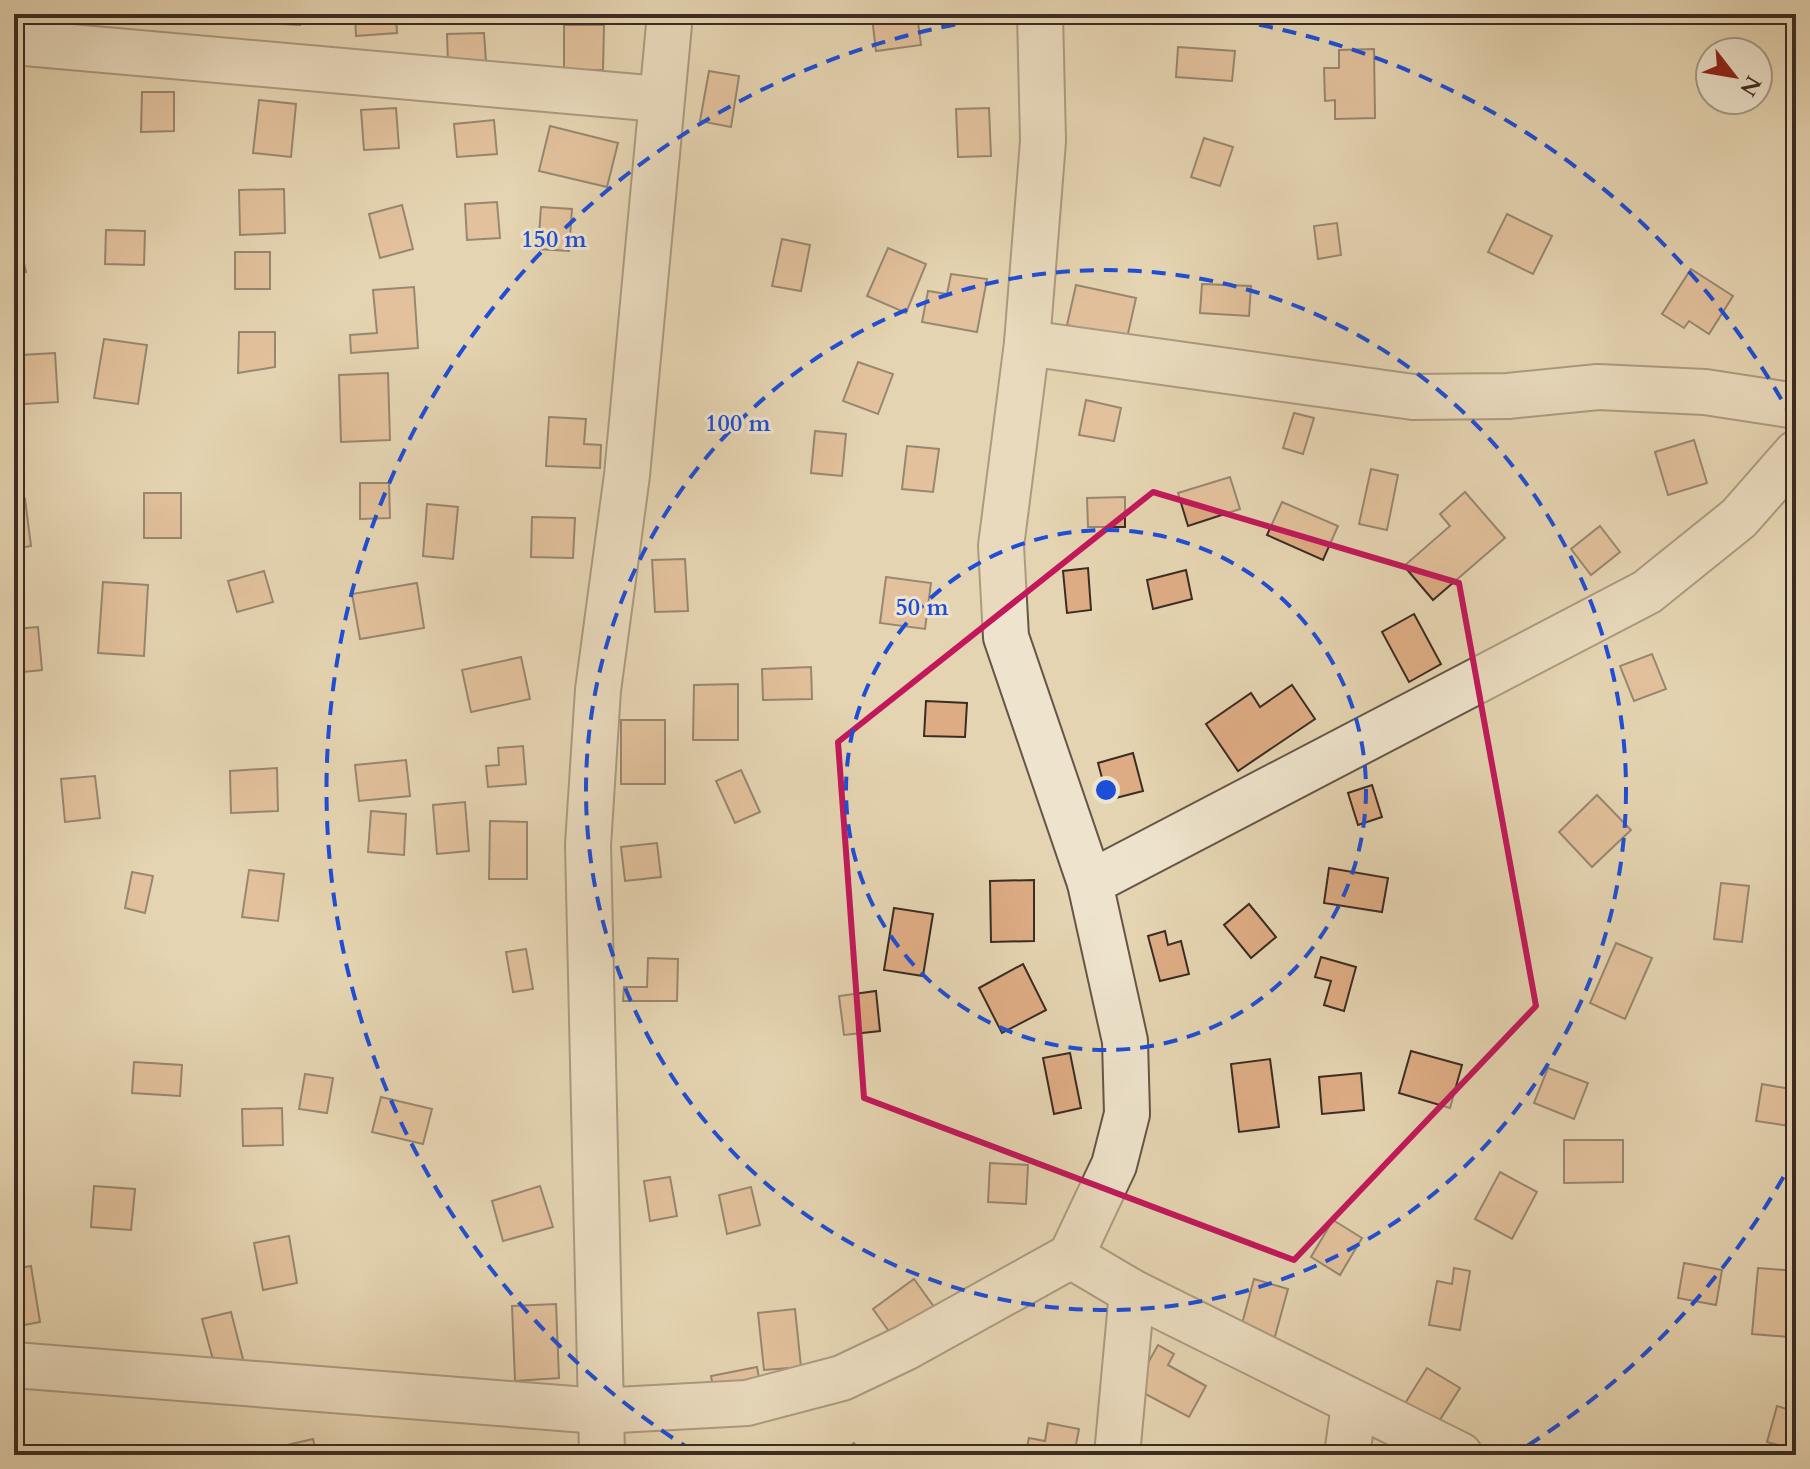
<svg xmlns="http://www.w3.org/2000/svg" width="1810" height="1469" font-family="Cardo,serif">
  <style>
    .building { fill: #deac84; stroke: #3b2c24; stroke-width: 2 }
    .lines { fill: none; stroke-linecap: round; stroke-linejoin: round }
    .minor-casing { stroke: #665647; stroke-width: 48 }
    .minor { stroke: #eee3cc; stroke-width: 44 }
    .marked { fill: none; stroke: #c2185b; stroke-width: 6; stroke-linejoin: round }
    .ring { fill: none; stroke: #1d4ed8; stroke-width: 4; stroke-dasharray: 14 10 }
    .centre { fill: #1d4ed8; stroke: #eee3cc; stroke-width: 4 }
    .ring-label { font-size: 24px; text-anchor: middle; font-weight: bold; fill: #1d4ed8; stroke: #eee3cc; stroke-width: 6; stroke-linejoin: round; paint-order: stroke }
  </style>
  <rect width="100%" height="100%" fill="#e5d4b1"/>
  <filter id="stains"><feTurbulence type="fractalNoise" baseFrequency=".0025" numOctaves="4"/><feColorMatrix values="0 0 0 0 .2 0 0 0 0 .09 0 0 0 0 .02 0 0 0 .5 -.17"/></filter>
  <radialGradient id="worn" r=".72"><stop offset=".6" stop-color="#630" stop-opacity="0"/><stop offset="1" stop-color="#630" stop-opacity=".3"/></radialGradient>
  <!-- building -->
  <g class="building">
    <path d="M263,14h37v11l-37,-2z"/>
    <path d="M355,14h41l1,19 -41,3z"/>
    <path d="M893,14h24l4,31 -45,6 -4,-34z"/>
    <rect x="1345" y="14" width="32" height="2"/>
    <path d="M564,25h40l-1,45h-39z"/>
    <path d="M484,33l2,29 -38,2 -1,-30z"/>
    <path d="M1178,47l57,4 -3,30 -56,-4z"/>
    <path d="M1374,49l1,69 -40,1v-19l-10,1 -1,-33h15v-18z"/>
    <path d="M709,71l30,5 -8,51 -31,-6z"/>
    <path d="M142,92h32v39l-33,1z"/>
    <path d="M259,100l37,4 -5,53 -38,-4z"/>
    <path d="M396,108l3,40 -35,2 -3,-40z"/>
    <path d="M989,108l2,48 -33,1 -2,-48z"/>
    <path d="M494,120l3,34 -40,3 -3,-33z"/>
    <path d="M550,126l68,17 -11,44 -68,-16z"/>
    <path d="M1204,138l29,9 -13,39 -29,-9z"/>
    <path d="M284,189l1,44 -45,2 -1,-45z"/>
    <path d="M497,202l3,36 -33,2 -2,-36z"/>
    <path d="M402,205l11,44 -33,9 -11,-44z"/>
    <path d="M541,207l31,2 -3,42 -31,-2z"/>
    <path d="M1507,214l45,22 -19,38 -45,-22z"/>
    <path d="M1337,223l4,32 -23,4 -4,-33z"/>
    <path d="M106,230l39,1 -1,34 -39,-1z"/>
    <path d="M17,233l9,39 -12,3v-41z"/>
    <path d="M782,239l28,6 -9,46 -29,-5z"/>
    <path d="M888,248l38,16 -20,49 -39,-17z"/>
    <rect x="235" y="252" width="35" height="37"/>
    <path d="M1691,269l42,27 -24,38 -20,-13 -5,7 -22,-14z"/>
    <path d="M951,274l36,5 -10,53 -55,-10 6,-31 19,3z"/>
    <path d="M1202,284l49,2 -2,30 -49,-3z"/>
    <path d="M1076,285l60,13 -9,40 -60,-13z"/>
    <path d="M414,287l4,61 -67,5 -1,-18 27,-2 -4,-43z"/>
    <path d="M239,332h36v35l-37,6z"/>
    <path d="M104,339l43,6 -9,59 -44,-6z"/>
    <path d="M55,353l3,49 -34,2 -3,-49z"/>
    <path d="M858,362l35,12 -15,40 -35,-13z"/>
    <path d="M388,373l2,67 -49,2 -2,-67z"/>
    <path d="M1086,400l35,8 -7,33 -35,-6z"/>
    <path d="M1294,413l20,5 -11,36 -20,-6z"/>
    <path d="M549,417l37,2 -2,25 17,1 -1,23 -54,-2z"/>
    <path d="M815,431l31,3 -4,42 -31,-3z"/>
    <path d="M1694,440l13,43 -39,12 -13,-43z"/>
    <path d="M907,446l32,3 -6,43 -31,-3z"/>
    <path d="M1371,469l27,6 -11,55 -28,-6z"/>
    <path d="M1230,477l10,32 -52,17 -10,-33z"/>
    <path d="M360,483h29l1,35 -30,1z"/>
    <path d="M1465,492l40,46 -72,62 -29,-34 46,-40 -10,-12z"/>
    <rect x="144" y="493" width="37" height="45"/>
    <path d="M1125,497v30h-37l-1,-29z"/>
    <path d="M25,499l6,47 -17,3v-48z"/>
    <path d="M1282,502l56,24 -15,34 -56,-25z"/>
    <path d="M427,504l31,3 -5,52 -30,-3z"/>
    <path d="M532,517l43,1 -2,40 -42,-1z"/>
    <path d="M1600,526l20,26 -29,23 -20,-26z"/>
    <path d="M685,559l3,52 -33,1 -3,-52z"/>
    <path d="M1088,568l3,42 -24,3 -4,-42z"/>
    <path d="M1186,570l6,29 -39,10 -6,-29z"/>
    <path d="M264,571l9,31 -36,10 -9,-31z"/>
    <path d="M886,577l45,6 -6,46 -45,-6z"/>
    <path d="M103,582l45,3 -4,71 -46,-3z"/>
    <path d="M417,583l7,45 -64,11 -8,-45z"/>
    <path d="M1414,614l27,50 -32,18 -27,-50z"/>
    <path d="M38,627l4,43 -28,3v-44z"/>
    <path d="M1652,654l14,35 -32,12 -14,-35z"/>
    <path d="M521,657l9,42 -59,13 -9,-42z"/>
    <path d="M811,667l1,32 -49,1 -1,-31z"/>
    <path d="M738,684v56h-45l1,-55z"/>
    <path d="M1292,685l23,34 -77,52 -32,-47 45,-31 9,14z"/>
    <path d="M926,701l41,2 -2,34 -41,-1z"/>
    <rect x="621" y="720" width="44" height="64"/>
    <path d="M19,738l2,38h-7v-37z"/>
    <path d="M523,746l3,38 -38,3 -2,-21 13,-1 -1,-17z"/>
    <path d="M1133,753l10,38 -35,9 -10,-37z"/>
    <path d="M406,760l4,36 -51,5 -4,-36z"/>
    <path d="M277,768l1,43 -47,2 -1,-42z"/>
    <path d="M741,770l19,42 -25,11 -19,-42z"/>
    <path d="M95,776l5,42 -35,4 -4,-43z"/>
    <path d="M1372,785l10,32 -24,8 -10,-32z"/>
    <path d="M1597,795l34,35 -39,37 -33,-35z"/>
    <path d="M465,802l4,49 -32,3 -4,-49z"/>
    <path d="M371,811l35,3 -2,41 -36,-3z"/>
    <path d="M490,821l37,1v57h-38z"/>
    <path d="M657,843l4,34 -36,4 -4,-34z"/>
    <path d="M1329,868l59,10 -6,34 -58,-9z"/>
    <path d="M249,870l35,4 -6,47 -36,-4z"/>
    <path d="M132,872l21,4 -8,37 -20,-5z"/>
    <path d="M1034,880v61l-43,1 -1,-61z"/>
    <path d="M1721,883l28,3 -7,56 -28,-3z"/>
    <path d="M1249,904l27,33 -25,21 -27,-33z"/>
    <path d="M894,908l39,6 -10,62 -39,-6z"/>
    <path d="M1165,931l3,14 13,-4 8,33 -29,7 -12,-45z"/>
    <path d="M1616,943l36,15 -27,61 -35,-16z"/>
    <path d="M526,949l7,40 -20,3 -7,-40z"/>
    <path d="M1321,957l35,10 -12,44 -20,-6 7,-24 -16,-4z"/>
    <path d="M648,958l30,1 -1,42h-54l1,-14h23z"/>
    <path d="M1023,964l23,46 -44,23 -23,-45z"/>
    <path d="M876,991l4,40 -36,4 -5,-39z"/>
    <path d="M1411,1051l51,14 -12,43 -51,-15z"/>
    <path d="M1070,1053l11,55 -27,6 -11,-56z"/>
    <path d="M1270,1059l9,68 -40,5 -8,-68z"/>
    <path d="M134,1062l48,3 -2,31 -48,-3z"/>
    <path d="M1548,1068l40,15 -14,36 -40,-16z"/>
    <path d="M1361,1073l3,37 -42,4 -3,-37z"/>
    <path d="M305,1074l28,4 -6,35 -28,-4z"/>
    <path d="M14,1077l8,30 -8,2z"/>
    <path d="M1762,1084l34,6v37l-40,-6z"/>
    <path d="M381,1097l51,12 -9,35 -51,-12z"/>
    <path d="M282,1108l1,37 -40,1 -1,-37z"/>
    <path d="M1564,1140h59v42l-59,1z"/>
    <path d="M990,1163l38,2 -2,39 -38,-2z"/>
    <path d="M1500,1172l37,20 -25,47 -37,-20z"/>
    <path d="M670,1177l7,39 -27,5 -6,-40z"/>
    <path d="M94,1186l41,3 -4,41 -40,-3z"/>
    <path d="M540,1186l13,41 -50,14 -11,-40z"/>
    <path d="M751,1187l9,38 -33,9 -8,-39z"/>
    <path d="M1333,1220l29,18 -22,37 -29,-18z"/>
    <path d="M289,1236l8,47 -34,7 -9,-47z"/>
    <path d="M1684,1263l38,7 -6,35 -38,-7z"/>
    <path d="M31,1266l9,56 -26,5v-58z"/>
    <path d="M1454,1268l16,3 -10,59 -31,-5 8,-44 15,3z"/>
    <path d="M1758,1268l37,3 -6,66 -37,-3z"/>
    <path d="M914,1279l23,32 -41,30 -23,-32z"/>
    <path d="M1254,1279l34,10 -14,51 -34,-9z"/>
    <path d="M556,1304l3,74 -44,3 -3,-75z"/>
    <path d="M795,1309l6,58 -37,3 -6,-57z"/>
    <path d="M231,1312l13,51 -28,8 -14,-52z"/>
    <path d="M1158,1345l16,9 -6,11 38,21 -17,31 -55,-29z"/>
    <path d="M757,1367l4,22 -46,9 -4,-22z"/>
    <path d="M1427,1368l33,20 -24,38 -32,-21z"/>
    <path d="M1777,1406l19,6v38l-29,-8z"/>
    <path d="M1048,1423l31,6 -5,26h-49l4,-17 16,3z"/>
    <path d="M313,1439l4,16h-38l-1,-8z"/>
    <path d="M854,1443l9,12h-24z"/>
  </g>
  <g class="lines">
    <defs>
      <g id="minor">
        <path d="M14,42l645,57"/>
        <path d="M1027,343l386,54 95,-1 90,-9 107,5 91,14"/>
        <path d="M1090,883l557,-291 92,-74 57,-65"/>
        <path d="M1071,1256l61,36 328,163"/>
        <path d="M14,1365l585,46 148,-8 95,-25 63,-30 166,-92 43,-91 13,-51 -2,-73 -35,-158 -84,-246 -5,-91 26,-203 16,-202 -3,-127"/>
        <path d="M602,1455l-14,-610 10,-155 29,-215 43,-461"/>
        <path d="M1117,1455l15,-163"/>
        <path d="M1347,1455l7,-50"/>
      </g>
    </defs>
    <!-- minor casing -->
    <use href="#minor" class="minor-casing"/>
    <!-- minor -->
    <use href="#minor" class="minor"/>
  </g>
  <!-- marked area -->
  <path d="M0 0H1810V1469H0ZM1153,492l306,91 77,423 -242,254 -430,-162 -26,-356z" fill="#e5d4b1" fill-opacity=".55" fill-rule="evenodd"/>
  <path class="marked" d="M1153,492l306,91 77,423 -242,254 -430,-162 -26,-356z"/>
  <!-- distance rings -->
  <g class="ring">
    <circle cx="1106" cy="790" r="260"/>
    <circle cx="1106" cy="790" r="520"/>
    <path d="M1795 1156A780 780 0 0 1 1519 1451M693 1451A780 780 0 0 1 1024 14M1188 14A780 780 0 0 1 1795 424"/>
  </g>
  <circle cx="1106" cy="790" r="12" class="centre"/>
  <g class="ring-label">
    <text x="554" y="247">150 m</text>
    <text x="738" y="431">100 m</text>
    <text x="922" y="615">50 m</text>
  </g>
  <!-- margin -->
  <rect width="1810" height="1469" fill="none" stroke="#e5d4b1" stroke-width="48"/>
  <rect x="16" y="16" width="1778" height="1437" fill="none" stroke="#3b2c24" stroke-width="4"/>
  <rect x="24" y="24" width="1762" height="1421" fill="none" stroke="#3b2c24" stroke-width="2"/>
  <!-- north arrow -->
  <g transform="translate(1734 76) rotate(121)"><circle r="38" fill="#eee3cc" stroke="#a69a89" stroke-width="2"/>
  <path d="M0-6L14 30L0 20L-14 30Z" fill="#8f2418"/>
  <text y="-12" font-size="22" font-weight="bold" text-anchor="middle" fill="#3b2c24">N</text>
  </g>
  <rect width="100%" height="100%" filter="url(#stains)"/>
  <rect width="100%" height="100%" fill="url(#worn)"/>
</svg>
